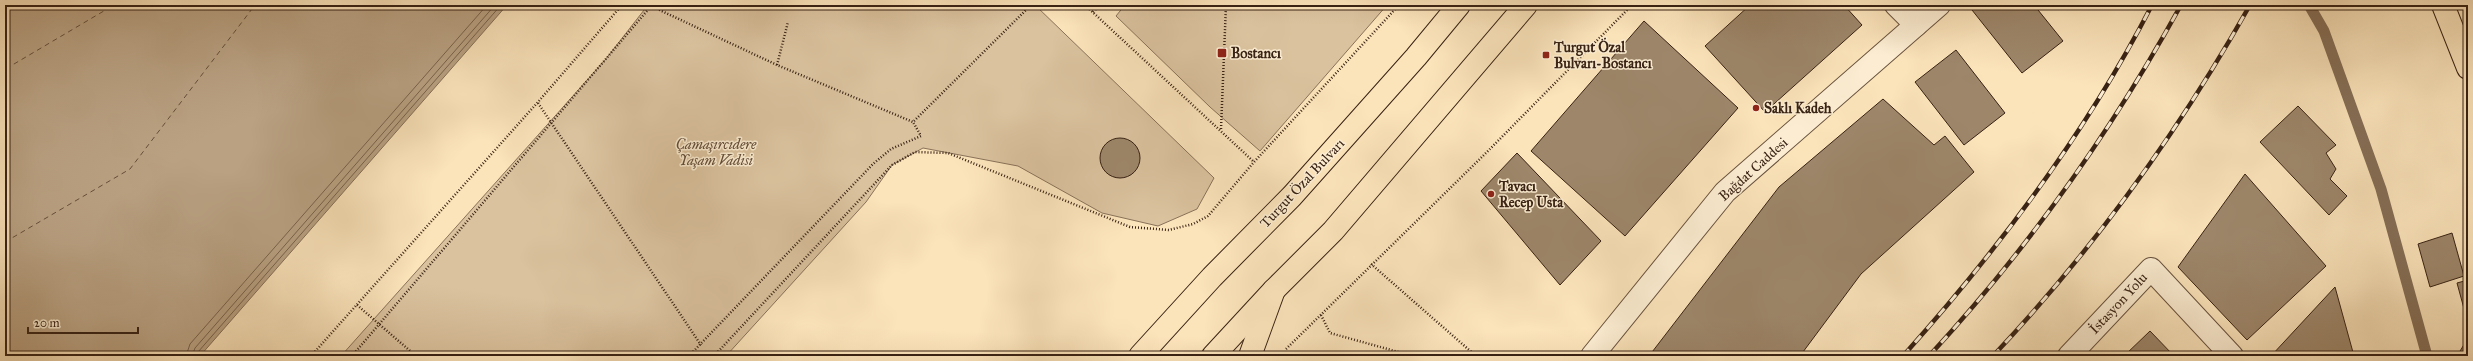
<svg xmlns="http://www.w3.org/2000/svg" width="2473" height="361" font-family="'IM FELL Great Primer',serif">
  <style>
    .green { fill: #dac29e; stroke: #897259 }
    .water { fill: #b9a182; stroke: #856e56 }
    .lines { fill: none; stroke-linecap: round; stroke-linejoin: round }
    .shore { stroke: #78624b; stroke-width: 1 }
    .stream { stroke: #856e56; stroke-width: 11 }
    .ferry { stroke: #654e3a; stroke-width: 1; stroke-dasharray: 5 4; stroke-linecap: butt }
    .building { fill: #9d866a; stroke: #382214 }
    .minor-casing { stroke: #69523e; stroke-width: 24 }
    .primary-casing { stroke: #382214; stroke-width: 24 }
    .trunk-casing { stroke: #382214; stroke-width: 24 }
    .path { stroke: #382214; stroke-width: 2.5; stroke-dasharray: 1 2; stroke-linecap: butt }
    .minor { stroke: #fcedd2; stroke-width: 22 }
    .primary { stroke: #fbe3ba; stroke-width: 22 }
    .trunk { stroke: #fbe3ba; stroke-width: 22 }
    .rail-casing { stroke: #382214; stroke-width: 4.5 }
    .rail { stroke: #fcedd2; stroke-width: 3; stroke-dasharray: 9; stroke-linecap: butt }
    .poi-dot { fill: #8f2418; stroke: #fcedd2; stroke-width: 1.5 }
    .labels { text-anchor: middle; stroke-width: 3; stroke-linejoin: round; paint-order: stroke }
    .poi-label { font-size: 14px; font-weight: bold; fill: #382214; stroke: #fcedd2; text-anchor: start }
    .park-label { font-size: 14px; font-style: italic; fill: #604a36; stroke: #fcedd2 }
    .street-label { font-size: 14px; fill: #382214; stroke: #fcedd2 }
  </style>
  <rect width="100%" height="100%" fill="#fbe3ba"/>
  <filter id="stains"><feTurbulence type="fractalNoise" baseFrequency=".005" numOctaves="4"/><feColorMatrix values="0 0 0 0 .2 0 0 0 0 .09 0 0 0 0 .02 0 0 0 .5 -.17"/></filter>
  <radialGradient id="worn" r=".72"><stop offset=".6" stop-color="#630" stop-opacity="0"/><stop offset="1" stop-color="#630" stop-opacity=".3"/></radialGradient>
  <!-- green -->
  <g class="green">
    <path d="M648,5h387l179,173 -17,31 -39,17 -56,-13 -84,-47 -95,-18 -31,17 -26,37 -140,154h-385l264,-296z"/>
    <path d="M1125,5h262l-127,146 -50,-44 -94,-91z"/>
  </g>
  <!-- water -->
  <path class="water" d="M5,5h502l-307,351h-195z"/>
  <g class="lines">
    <!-- shore -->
    <g class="shore">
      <path d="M186,356l4,-12 297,-339"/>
      <path d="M192,356l3,-8 300,-343"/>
      <path d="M197,356l1,-4 303,-347"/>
    </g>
    <!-- stream -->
    <path class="stream" d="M2309,5l15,26 57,158 46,167"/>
    <!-- ferry -->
    <g class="ferry">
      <path d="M5,66l9,-2 100,-59"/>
      <path d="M5,242l125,-73 125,-164"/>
    </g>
  </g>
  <!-- building -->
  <g class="building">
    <path d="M1750,5h94l18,20 -97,87 -60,-66z"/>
    <path d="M1979,5h55l29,36 -41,32 -50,-63z"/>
    <path d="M1644,21l94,87 -113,128 -94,-85z"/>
    <path d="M1956,50l49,63 -41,32 -49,-63z"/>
    <path d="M1883,99l51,46 11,-9 29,36 -113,102 -61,82h-151l130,-169z"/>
    <path d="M2298,106l38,39 -10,8 10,16 -6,10 17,17 -18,19 -69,-73z"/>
    <circle cx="1120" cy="158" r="20"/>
    <path d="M1517,153l84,88 -41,44 -79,-94z"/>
    <path d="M2245,174l81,92 -79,74 -69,-73z"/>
    <path d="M2452,233l12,43 -34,11 -12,-43z"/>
    <path d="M2468,280v35l-2,1 -9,-33z"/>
    <path d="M2335,287l19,69h-83z"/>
    <path d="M2150,331l24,25h-50z"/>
    <path d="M2468,338v18h-11z"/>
  </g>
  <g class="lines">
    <defs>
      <g id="minor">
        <path d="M1896,5l20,20"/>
        <path d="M1592,356l133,-164 214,-187"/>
        <path d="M2069,356l82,-87 81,87"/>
      </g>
      <g id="primary">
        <path d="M2443,5l25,63"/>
        <path d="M1250,356l24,-66"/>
      </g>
      <g id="trunk">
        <path d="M1140,356l72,-79 80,-81 124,-139 43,-52"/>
        <path d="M1213,356l61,-66 59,-59 193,-226"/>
      </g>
    </defs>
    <!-- minor casing -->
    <use href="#minor" class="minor-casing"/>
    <!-- primary casing -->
    <use href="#primary" class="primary-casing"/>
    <!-- trunk casing -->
    <use href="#trunk" class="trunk-casing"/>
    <!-- path -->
    <g class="path">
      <path d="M1085,5l169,157"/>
      <path d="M651,6l126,59 136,57 118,-117"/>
      <path d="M1093,12l7,-7"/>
      <path d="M777,65l11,-43"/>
      <path d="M538,103l163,242"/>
      <path d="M1221,129l5,-124"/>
      <path d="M1371,264l105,92"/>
      <path d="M357,305l59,51"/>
      <path d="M1321,315l9,18 72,20"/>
      <path d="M1286,349l203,-199 143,-145"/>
      <path d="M311,356l227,-254 84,-97"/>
      <path d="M352,356l300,-351"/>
      <path d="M689,356l184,-192 18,-15 30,-13 -8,-14"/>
      <path d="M714,356l178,-191 23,-13 33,1 182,74 39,3 24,-6 15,-8 46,-54 145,-157"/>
    </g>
    <!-- minor -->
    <use href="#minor" class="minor"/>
    <!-- primary -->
    <use href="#primary" class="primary"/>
    <!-- trunk -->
    <use href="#trunk" class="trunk"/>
    <defs>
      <g id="rail">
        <path d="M1903,356c96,-107 183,-223 249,-351"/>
        <path d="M1929,356c98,-106 182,-224 252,-351"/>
        <path d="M1993,356c99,-105 186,-225 257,-351"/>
      </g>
    </defs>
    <!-- rail casing -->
    <use href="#rail" class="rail-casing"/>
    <!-- rail -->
    <use href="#rail" class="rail"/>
  </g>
  <!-- markers -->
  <g class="poi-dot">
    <rect x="1217" y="48" width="10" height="10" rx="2"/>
    <rect x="1542" y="51" width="8" height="8" rx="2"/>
    <circle cx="1756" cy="108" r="4"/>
    <circle cx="1491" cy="194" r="4"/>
  </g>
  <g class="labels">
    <!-- poi labels -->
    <g class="poi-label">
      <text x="1554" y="52">Turgut Özal<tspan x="1554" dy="16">Bulvarı-Bostancı</tspan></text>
      <text x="1231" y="58">Bostancı</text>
      <text x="1764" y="113">Saklı Kadeh</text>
      <text x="1499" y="191">Tavacı<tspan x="1499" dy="16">Recep Usta</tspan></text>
    </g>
    <!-- park labels -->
    <g class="park-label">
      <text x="716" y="149">Çamaşırcıdere<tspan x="716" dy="16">Yaşam Vadisi</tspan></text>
    </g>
    <!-- street labels -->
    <g class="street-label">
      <text transform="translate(1753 169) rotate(-42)" y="5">Bağdat Caddesi</text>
      <text transform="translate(1302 183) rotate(-47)" y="5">Turgut Özal Bulvarı</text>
      <text transform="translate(2118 303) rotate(-47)" y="5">İstasyon Yolu</text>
    </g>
  </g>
  <!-- margin -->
  <rect width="2473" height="361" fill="none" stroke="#fbe3ba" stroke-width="20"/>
  <rect x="6" y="6" width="2461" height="349" fill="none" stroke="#382214" stroke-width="2"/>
  <rect x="10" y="10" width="2453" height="341" fill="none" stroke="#382214"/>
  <!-- scale -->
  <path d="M28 327v6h110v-6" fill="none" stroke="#382214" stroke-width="2"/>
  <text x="34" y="327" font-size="12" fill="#382214" stroke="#fcedd2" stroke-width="3" paint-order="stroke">20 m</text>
  <rect width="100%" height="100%" filter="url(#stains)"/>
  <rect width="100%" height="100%" fill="url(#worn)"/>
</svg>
